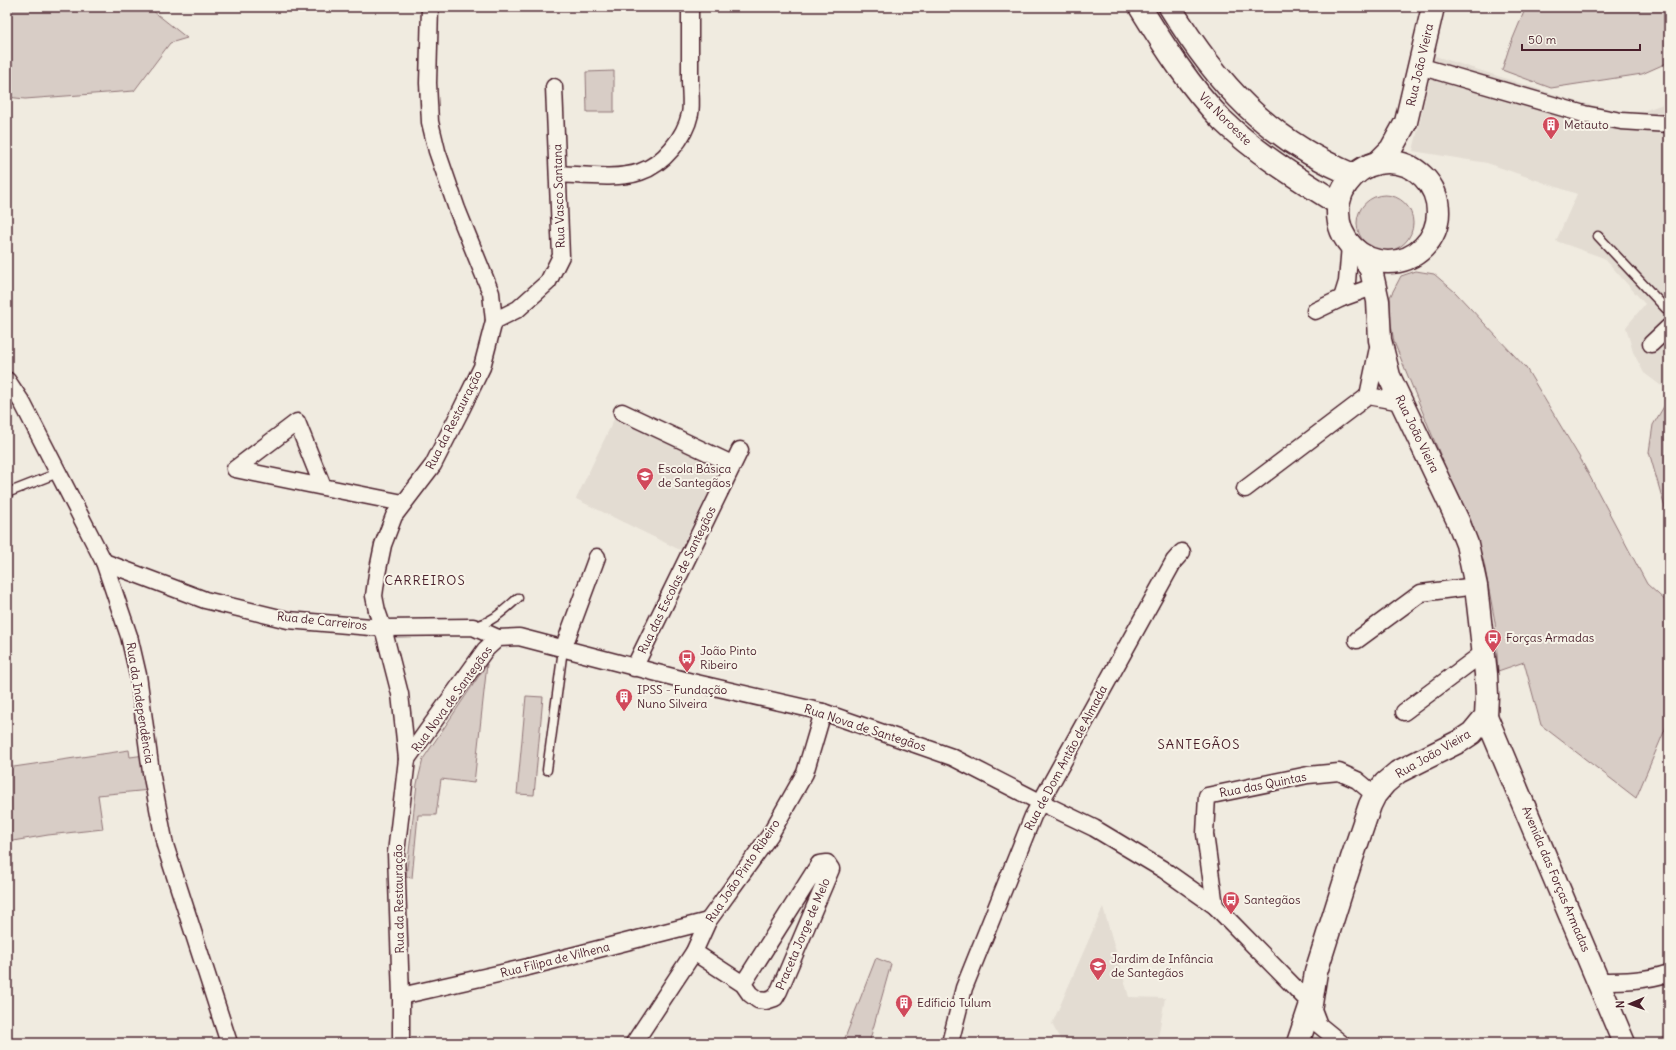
<svg xmlns="http://www.w3.org/2000/svg" width="1676" height="1050" font-family="Delius,sans-serif">
  <style>
    .built { fill: #e3dcd2 }
    .green { fill: #d8cdc6; stroke: #917678 }
    .lines { fill: none; stroke-linecap: round; stroke-linejoin: round }
    .lane-casing { stroke: #4a1f2b; stroke-width: 11 }
    .street-casing { stroke: #4a1f2b; stroke-width: 19 }
    .secondary-casing { stroke: #4a1f2b; stroke-width: 25 }
    .lane { stroke: #f7f3e8; stroke-width: 8 }
    .street { stroke: #f7f3e8; stroke-width: 16 }
    .secondary { stroke: #f7f3e8; stroke-width: 22 }
    .labels { text-anchor: middle; stroke-width: 4; stroke-linejoin: round; paint-order: stroke }
    .street-label { font-size: 12px; fill: #4a1f2b; stroke: #f7f3e8 }
    .poi-label { font-size: 12px; fill: #4a1f2b; stroke: #f7f3e8; text-anchor: start }
    .neighbourhood-label { font-size: 13px; letter-spacing: 1px; fill: #4a1f2b; stroke: #f7f3e8 }
  </style>
  <rect width="100%" height="100%" fill="#f0ebe0"/>
  <filter id="ink" filterUnits="userSpaceOnUse"><feTurbulence type="fractalNoise" baseFrequency=".025" numOctaves="2"/><feDisplacementMap in="SourceGraphic" scale="8" xChannelSelector="R" yChannelSelector="G"/><feConvolveMatrix kernelMatrix="1 2 1 2 8 2 1 2 1" color-interpolation-filters="sRGB"/></filter>
  <g filter="url(#ink)">
    <!-- built -->
    <g class="built">
      <path d="M1435,56l140,45 57,14 37,-13v286l-9,-3 -16,-12 -11,-21 -7,-25 19,-23 -41,-46 -48,-17 21,-47 -90,-31 -74,-12z"/>
      <path d="M615,417l97,49 2,3 2,8 -2,5 -34,68 -104,-51z"/>
      <path d="M1103,907l26,90 36,1 -7,40 2,5h-98l-10,-19z"/>
    </g>
    <!-- green -->
    <g class="green">
      <path d="M7,7h141l39,31 -17,5 -36,48 -109,8 -18,-2z"/>
      <path d="M1526,7h143v55l-27,12 -91,14 -49,-18 7,-22z"/>
      <path d="M614,71v41h-27l-1,-40z"/>
      <circle cx="1385" cy="223" r="28"/>
      <path d="M1416,271l18,3 21,18 71,76 54,90 67,126 22,20v116l-33,78 -95,-73 -17,-63 -26,9 -3,-49 -11,-59 -13,-42 -25,-52 -52,-127 -4,-23v-22l11,-21z"/>
      <path d="M1669,398v124l-20,-70 4,-27z"/>
      <path d="M487,664l-13,119 -33,-4 -5,36h-18l-6,63 -6,-1 11,-93 6,-25z"/>
      <path d="M526,696l17,1 -9,98 -17,-1z"/>
      <path d="M129,750l1,7 15,-2 5,35 -52,5 5,34 -55,6 -41,7v-74z"/>
      <path d="M876,958l15,6 -22,79h-26z"/>
    </g>
    <g class="lines">
      <defs>
        <g id="lane">
          <path d="M1598,236l71,76"/>
          <path d="M7,493l51,-20"/>
          <path d="M476,626c18,-5 28,-16 42,-28"/>
          <path d="M547,770l16,-121"/>
        </g>
        <g id="street">
          <path d="M1419,66l165,48 37,7 48,3"/>
          <path d="M558,174c25,1 59,6 82,-2 24,-8 45,-35 50,-58 2,-10 0,-23 0,-34 0,-24 0,-49 0,-73"/>
          <path d="M1342,298l5,-16 3,-37"/>
          <path d="M1315,311l27,-13 33,-12"/>
          <path d="M494,321l24,-12 30,-27 13,-26 -7,-169"/>
          <path d="M1379,343l-11,53 34,6"/>
          <path d="M1651,344l18,-17"/>
          <path d="M7,380l16,24 81,158 25,74 9,39 13,97 14,73 64,198"/>
          <path d="M622,412l110,52"/>
          <path d="M323,487l-88,-18 62,-47 26,65 80,16"/>
          <path d="M1245,489l123,-93"/>
          <path d="M104,562l101,38 83,20 95,8 90,-1 25,11"/>
          <path d="M1357,640l64,-47 55,-7"/>
          <path d="M563,649l34,-92"/>
          <path d="M634,668l106,-218"/>
          <path d="M1404,712l79,-59"/>
          <path d="M407,759l78,-109 13,-12 21,-1 173,45 131,30 129,45 88,45 54,26 70,42 51,36 96,98 8,21 22,18"/>
          <path d="M1215,906l-10,-72 2,-38 101,-21 31,-3 18,8 18,15"/>
          <path d="M694,952l49,32 7,10 8,6 8,1 9,-3 4,-7 52,-122 -4,-6 -8,1 -76,120"/>
          <path d="M1599,981c24,0 47,0 70,-8"/>
          <path d="M401,996l127,-29 180,-46"/>
          <path d="M401,1043v-47l-5,-143 11,-94 -7,-65 -17,-66 -6,-17 -3,-15 3,-22 6,-29 11,-29 39,-51 28,-55 21,-43 12,-46 -3,-28 -34,-84 -20,-58 -7,-29 -2,-39 2,-76"/>
          <path d="M634,1043l60,-91 14,-31 62,-86 35,-62 18,-61"/>
          <path d="M950,1043l14,-55 69,-172 141,-255 8,-9"/>
        </g>
        <g id="secondary">
          <path d="M1140,7c24,39 50,80 82,113 34,33 75,58 115,83"/>
          <path d="M1170,7c48,78 97,132 183,168"/>
          <path d="M1379,161l12,-12 15,-27 27,-115"/>
          <circle cx="1388" cy="212" r="50"/>
          <path d="M1486,716l138,327"/>
          <path d="M1298,1043l13,-39 5,-32 36,-114 18,-53 5,-10 10,-12 13,-11 62,-31 12,-8 14,-17 1,-20 -1,-22 -10,-88 -9,-42 -9,-23 -69,-145 -9,-36 -2,-39 -7,-31 -7,-13"/>
        </g>
      </defs>
      <!-- lane casing -->
      <use href="#lane" class="lane-casing"/>
      <!-- street casing -->
      <use href="#street" class="street-casing"/>
      <!-- secondary casing -->
      <use href="#secondary" class="secondary-casing"/>
      <!-- lane -->
      <use href="#lane" class="lane"/>
      <!-- street -->
      <use href="#street" class="street"/>
      <!-- secondary -->
      <use href="#secondary" class="secondary"/>
    </g>
  </g>
  <!-- icons -->
  <defs>
    <symbol id="building-pin" viewBox="-11 -11 22 30"><path d="M0 17L-7.5 6A9.5 9.5 0 1 1 7.5 6Z" fill="#d1495b" stroke="#f7f3e8"/><path d="M-4-6H4V6H1V3H-1V6H-4ZM-2.5-4.3h1.7v1.8h-1.7ZM.8-4.3h1.7v1.8H.8ZM-2.5-1h1.7V.8h-1.7ZM.8-1h1.7V.8H.8Z" fill="#fff"/></symbol>
    <symbol id="school-pin" viewBox="-11 -11 22 30"><path d="M0 17L-7.5 6A9.5 9.5 0 1 1 7.5 6Z" fill="#d1495b" stroke="#f7f3e8"/><path d="M0-5L7-2L0 1L-7-2ZM-4 1L0 2.5L4 1V4Q0 6-4 4Z" fill="#fff"/></symbol>
    <symbol id="bus-pin" viewBox="-11 -11 22 30"><path d="M0 17L-7.5 6A9.5 9.5 0 1 1 7.5 6Z" fill="#d1495b" stroke="#f7f3e8"/><path d="M-5-6H5V4H4V6H2V4H-2V6H-4V4H-5ZM-3.5-4V0h7V-4ZM-3.5 1.2v1.5H-2V1.2ZM2 1.2v1.5H3.5V1.2Z" fill="#fff"/></symbol>
  </defs>
  <g fill-rule="evenodd">
    <use href="#building-pin" x="1541" y="115" width="20" height="27"/>
    <use href="#school-pin" x="635" y="466" width="20" height="27"/>
    <use href="#bus-pin" x="1483" y="628" width="20" height="27"/>
    <use href="#bus-pin" x="677" y="648" width="20" height="27"/>
    <use href="#building-pin" x="614" y="687" width="20" height="27"/>
    <use href="#bus-pin" x="1221" y="890" width="20" height="27"/>
    <use href="#school-pin" x="1088" y="956" width="20" height="27"/>
    <use href="#building-pin" x="894" y="993" width="20" height="27"/>
  </g>
  <g class="labels">
    <!-- street labels -->
    <g class="street-label">
      <text transform="translate(1420 65) rotate(-77)" y="4">Rua João Vieira</text>
      <text transform="translate(1225 119) rotate(45)" y="4">Via Noroeste</text>
      <text transform="translate(559 196) rotate(-92)" y="4">Rua Vasco Santana</text>
      <text transform="translate(454 420) rotate(-63)" y="4">Rua da Restauração</text>
      <text transform="translate(1417 434) rotate(64)" y="4">Rua João Vieira</text>
      <text transform="translate(677 580) rotate(-64)" y="4">Rua das Escolas de Santegãos</text>
      <text transform="translate(322 621) rotate(6)" y="4">Rua de Carreiros</text>
      <text transform="translate(452 699) rotate(-54)" y="4">Rua Nova de Santegãos</text>
      <text transform="translate(140 703) rotate(81)" y="4">Rua da Independência</text>
      <text transform="translate(865 728) rotate(18)" y="4">Rua Nova de Santegãos</text>
      <text transform="translate(1433 754) rotate(-30)" y="4">Rua João Vieira</text>
      <text transform="translate(1066 758) rotate(-62)" y="4">Rua de Dom Antão de Almada</text>
      <text transform="translate(1263 785) rotate(-11)" y="4">Rua das Quintas</text>
      <text transform="translate(743 871) rotate(-56)" y="4">Rua João Pinto Ribeiro</text>
      <text transform="translate(1556 879) rotate(67)" y="4">Avenida das Forças Armadas</text>
      <text transform="translate(399 899) rotate(-91)" y="4">Rua da Restauração</text>
      <text transform="translate(803 934) rotate(-67)" y="4">Praceta Jorge de Melo</text>
      <text transform="translate(555 960) rotate(-14)" y="4">Rua Filipa de Vilhena</text>
    </g>
    <!-- poi labels -->
    <g class="poi-label">
      <text x="1564" y="129">Metauto</text>
      <text x="658" y="473">Escola Básica<tspan x="658" dy="14">de Santegãos</tspan></text>
      <text x="1506" y="642">Forças Armadas</text>
      <text x="700" y="655">João Pinto<tspan x="700" dy="14">Ribeiro</tspan></text>
      <text x="637" y="694">IPSS - Fundação<tspan x="637" dy="14">Nuno Silveira</tspan></text>
      <text x="1244" y="904">Santegãos</text>
      <text x="1111" y="963">Jardim de Infância<tspan x="1111" dy="14">de Santegãos</tspan></text>
      <text x="917" y="1007">Edíficio Tulum</text>
    </g>
    <!-- neighbourhood labels -->
    <g class="neighbourhood-label">
      <text x="425" y="585">CARREIROS</text>
      <text x="1199" y="749">SANTEGÃOS</text>
    </g>
  </g>
  <!-- margin -->
  <rect width="1676" height="1050" fill="none" stroke="#f7f3e8" stroke-width="24"/>
  <rect x="12" y="12" width="1652" height="1026" fill="none" stroke="#4a1f2b" stroke-width="1.5" filter="url(#ink)"/>
  <!-- north arrow -->
  <g transform="translate(1630 1004) rotate(268)" stroke="#f7f3e8" stroke-width="3" paint-order="stroke">
  <path d="M0-3L7 15L0 10L-7 15Z" fill="#4a1f2b"/>
  <text y="-6" font-size="11" font-weight="bold" text-anchor="middle" fill="#4a1f2b">N</text>
  </g>
  <!-- scale -->
  <path d="M1522 44v6h118v-6" fill="none" stroke="#4a1f2b" stroke-width="2"/>
  <text x="1528" y="44" font-size="12" fill="#4a1f2b" stroke="#f7f3e8" stroke-width="3" paint-order="stroke">50 m</text>
</svg>
